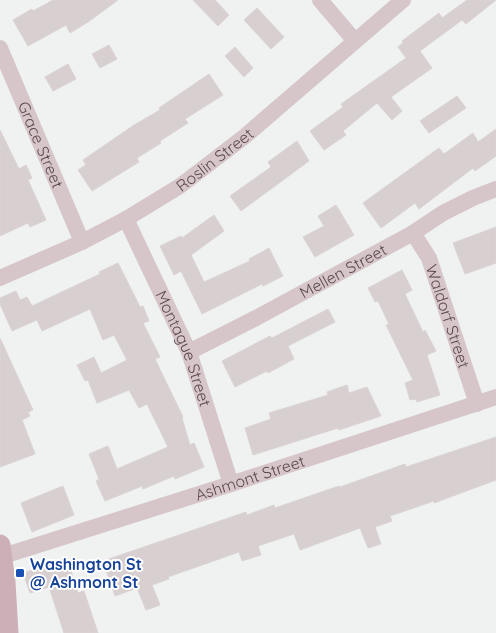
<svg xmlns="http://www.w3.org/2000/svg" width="496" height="633" font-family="Quicksand,sans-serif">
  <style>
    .building { fill: #d7cfd0; stroke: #dbd3d4 }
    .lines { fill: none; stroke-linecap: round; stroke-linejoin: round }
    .minor { stroke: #d6c6ca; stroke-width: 16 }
    .major { stroke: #cdb0b7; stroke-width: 21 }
    .transit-dot { fill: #1a4fb4; stroke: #fff; stroke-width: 2 }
    .labels { text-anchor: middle; stroke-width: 4; stroke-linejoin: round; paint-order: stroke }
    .street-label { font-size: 16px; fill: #5c484d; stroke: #fff }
    .transit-label { font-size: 16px; font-weight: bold; fill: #164399; stroke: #fff; text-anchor: start }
  </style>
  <rect width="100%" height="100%" fill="#eff2f0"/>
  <!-- building -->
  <g class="building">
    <path d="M53,0h65l-30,22 -18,11 -4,-8 -38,21 -15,-26 19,-11 1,2z"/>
    <path d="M193,0h22l14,15 -11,11z"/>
    <path d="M467,0h29l-30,24 -4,-4 -42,31 12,17 -41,29 11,14 -10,9 -15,-17 -34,28 3,4 -22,15 -14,-19 33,-24 -2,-3 65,-46 -8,-11 5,-4 -1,-2 37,-28 3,5z"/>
    <path d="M257,8l27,29 -13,12 -27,-29z"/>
    <path d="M109,45l8,14 -17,9 -8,-14z"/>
    <path d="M235,47l18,21 -9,9 -19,-21z"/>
    <path d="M68,64l8,15 -23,12 -8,-14z"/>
    <path d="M209,74l14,21 -38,24 3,4 -28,18 1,2 -24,15 2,4 -47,29 -14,-21 8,-5 -3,-5 51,-35 26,-15 -1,-2z"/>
    <path d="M457,96l9,12 -37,25 -9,-12z"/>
    <path d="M496,129v27l-21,15 -2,-3 -54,41 -4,-6 -34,25 -18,-25 76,-55 5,6 29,-21 5,9z"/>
    <path d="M0,130l19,39 7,-4 6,13 -4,2 18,40 -16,7 -2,-4 -28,13z"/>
    <path d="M297,141l12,20 -68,50 -11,-15 41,-29 -3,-5z"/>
    <path d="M336,205l18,30 -39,22 -12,-20 21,-11 -6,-10z"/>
    <path d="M214,215l10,16 -33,24 13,27 46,-21 -1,-2 20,-11 14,28 -20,10 -1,-2 -60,30 -21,-43 -7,4 -14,-29 21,-10 1,2z"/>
    <path d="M496,227v36l-31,11 -12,-31z"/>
    <path d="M118,263l22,44 3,-1 6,15 -6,2 17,34 -5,2 28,58 -1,1 8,27 4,-2 10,24 -29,12 -1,-3 -31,13 -1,-3 -37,15 -9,-20 3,-2 -10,-25 19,-8 9,23 51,-22 -21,-43 -8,4 -10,-18 -32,13 -9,-23 -3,1 -8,-16 17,-8 7,16 26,-13 -13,-25 -11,5 -13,-31 -48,22 -5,-11 -25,11 -12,-27v-6l16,-7 4,9 7,-3 5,9 68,-32 -1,-2z"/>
    <path d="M402,270l10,20 -7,4 18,38 2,-2 11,21 -9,4 13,40 -23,7 -1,-3 -6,1 -5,-17 8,-3 -27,-55 3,-1 -11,-23 -3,1 -7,-14z"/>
    <path d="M328,309l7,13 -47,24 6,13 -26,14 -1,-2 -32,16 -13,-26 48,-25 2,2z"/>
    <path d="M0,338l33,72 -5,2 2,4 -8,4 13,34 -35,13z"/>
    <path d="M347,385l2,8 18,-6 14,29 -42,14 -1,-2 -85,27 -8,-27 26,-9 -2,-6 59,-18 -1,-3z"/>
    <path d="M496,437v43l-62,23v-2l-44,15 2,5 -17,6 6,17 -13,4 -8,-20 -60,22 -6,-16 -36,12 3,9 -19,6 -3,-9 -71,25 1,2 -17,6 8,20 -14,5 -9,-22 -22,8 -12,-35 143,-49 1,3 27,-10 1,3 64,-22 1,1 65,-23 1,3z"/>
    <path d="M63,486l11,29 -42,17 -11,-29z"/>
    <path d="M67,558l11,35 6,-2 14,42h-34l-15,-46 -19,6 -7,-20z"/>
  </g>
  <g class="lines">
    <!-- minor -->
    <g class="minor">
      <path d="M320,0l35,41"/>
      <path id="s1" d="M0,48l82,194"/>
      <path id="s2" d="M126,219l63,133 42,132"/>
      <path id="s3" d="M413,233l16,25 48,146"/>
      <path id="s4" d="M0,278l82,-36 44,-23 54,-33 64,-49 159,-137"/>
      <path id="s5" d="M189,352l67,-34 157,-85 30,-20 30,-15 23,-9"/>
      <path id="s6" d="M3,556l228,-72 265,-87"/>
    </g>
    <!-- major -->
    <path class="major" d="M0,545l5,37 3,51"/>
  </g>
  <!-- markers -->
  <rect class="transit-dot" x="15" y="568" width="10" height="10" rx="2.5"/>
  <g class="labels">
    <!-- street labels -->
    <g class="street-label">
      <text dy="6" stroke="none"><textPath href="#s1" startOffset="105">Grace Street</textPath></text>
      <text dy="6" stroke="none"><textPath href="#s4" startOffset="246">Roslin Street</textPath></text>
      <text dy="6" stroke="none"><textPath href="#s5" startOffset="174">Mellen Street</textPath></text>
      <text dy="6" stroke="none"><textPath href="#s3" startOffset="91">Waldorf Street</textPath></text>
      <text dy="6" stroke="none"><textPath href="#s2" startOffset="142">Montague Street</textPath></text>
      <text dy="6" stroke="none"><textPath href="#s6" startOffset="259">Ashmont Street</textPath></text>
    </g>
    <!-- transit labels -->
    <g class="transit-label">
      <text x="30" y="570">Washington St<tspan x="30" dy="18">@ Ashmont St</tspan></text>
    </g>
  </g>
</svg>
